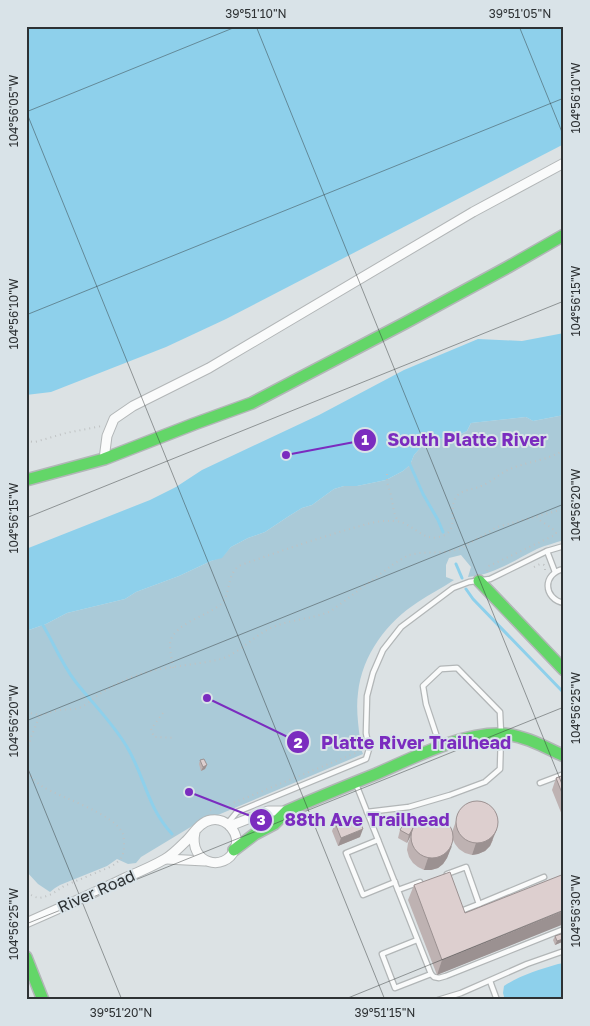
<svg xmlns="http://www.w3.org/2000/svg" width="590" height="1026" font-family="'Golos Text',sans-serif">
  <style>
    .green { fill: #aacad8 }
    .water { fill: #8ed0eb }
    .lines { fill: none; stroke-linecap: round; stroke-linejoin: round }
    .stream { stroke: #8ed0eb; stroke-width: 3 }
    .lane-casing { stroke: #b2b6b7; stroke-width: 7 }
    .street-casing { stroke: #b2b6b7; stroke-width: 11 }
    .fast-casing { stroke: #b2b6b7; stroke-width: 14 }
    .path { stroke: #bfc2c3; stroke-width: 2; stroke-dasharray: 1 4; stroke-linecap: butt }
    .lane { stroke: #fafbfb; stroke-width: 4.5 }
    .street { stroke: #fafbfb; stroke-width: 9 }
    .fast { stroke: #63d668; stroke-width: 11 }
    .wall { fill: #beb2b2 }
    .shaded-wall { fill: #9b9191 }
    .building { fill: #ddcfcf; stroke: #9b9191 }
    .ticks { fill: none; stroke: #2e3234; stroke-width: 1; stroke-opacity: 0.45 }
    .labels { text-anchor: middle; stroke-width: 4; stroke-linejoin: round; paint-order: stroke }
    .street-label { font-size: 16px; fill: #2e3234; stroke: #d9e3e8 }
    .leader { fill: none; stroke: #7b2cbf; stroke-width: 2 }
    .callout-dot { fill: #7b2cbf; stroke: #d9e3e8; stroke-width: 2 }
    .mark-label { font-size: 15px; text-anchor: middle; font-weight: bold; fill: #fff }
    .callout-label { font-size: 18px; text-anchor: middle; font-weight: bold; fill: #7b2cbf; stroke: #d9e3e8; stroke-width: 4; stroke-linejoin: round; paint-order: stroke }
    .neatline { fill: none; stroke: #2e3234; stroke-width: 2 }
    .ticks-label { font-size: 12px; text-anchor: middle; fill: #2e3234 }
  </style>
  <rect width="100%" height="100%" fill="#dce2e4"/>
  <!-- green -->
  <path class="green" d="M564,415v125c-9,3 -18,5 -27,9 -22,11 -44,26 -69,28l3,-10 -10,-12 -12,3 -3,7v12l8,3c-12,8 -24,14 -36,22 -31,20 -56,53 -60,91 -2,15 0,30 2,46l-2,2 5,13 -169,71 -53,32 -5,6 -8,1 -11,-5 -10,7 -47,19 -5,3 -5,4 -12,-8 -12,-13v-240l20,-7 21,-11 58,-14 11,-7 43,-16 32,-15 11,-4 9,-10 17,-9 17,-6 24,-16 13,-8 10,-3 22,-16 10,-3h13l29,-6 17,-9 7,-6 4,-10 8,-9 14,-7 17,-1 14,-7 4,-8 55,-6 7,4z"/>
  <!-- water -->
  <g class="water">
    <path d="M26,26h538v118l-338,175 -60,28 -115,45 -25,3z"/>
    <path d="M564,333v82l-31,6 -7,-4 -55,6 -4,8 -14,7 -17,1 -14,7 -8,9 -4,10 -7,6 -17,9 -29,6h-13l-10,3 -22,16 -10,3 -13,8 -24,16 -17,6 -17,9 -9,11 -11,3 -32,15 -43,16 -11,7 -58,14 -21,11 -20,7v-82l124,-49 26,-13 26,-17 117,-55 85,-45 74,-31 44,2z"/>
    <path d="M564,963v37h-59l-2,-7 1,-7c16,-11 35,-16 54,-22z"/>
  </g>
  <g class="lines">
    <!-- stream -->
    <g class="stream">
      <path d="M408,460l15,34 15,26 5,12"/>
      <path d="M456,564l6,14"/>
      <path d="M466,589l7,10 91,94"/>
      <path d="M41,622c12,19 20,41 34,59 17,22 38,42 52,66 18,30 20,60 45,87"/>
    </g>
    <defs>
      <g id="lane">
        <path d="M547,551l8,21"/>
        <path d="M564,569c-22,4 -21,30 0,34"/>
        <path d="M540,783l24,-9"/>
        <path d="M356,784l75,190 -36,14 -13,-34 35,-14"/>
        <path d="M367,812l42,-5 41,-12 35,-13 15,-13 1,-35 -1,-22 -43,-44 -16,1 -18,17 3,18 14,42"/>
        <path d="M227,824l10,-12 129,-53 3,-10 -3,-16 1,-37 6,-23 10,-23 18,-23 52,-39 16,-6 21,-3 57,-28 17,-5"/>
        <path d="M378,840l-32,13 17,42 32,-13"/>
        <path d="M447,874l19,-7 13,37"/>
        <path d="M398,890l22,-8"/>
        <path d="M461,911l18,-7 65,-27"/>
        <path d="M431,974l3,3 5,1 7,-2 118,-47"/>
        <path d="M490,981l7,19"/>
        <path d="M438,1000l23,-7 66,-29 37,-13"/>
      </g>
      <g id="street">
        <path d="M104,459l3,-23 7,-17 19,-13 76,-38 264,-156 91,-49"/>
        <path d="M230,826l38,-15h19"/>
        <path d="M166,859l39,2"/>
        <path d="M26,923c34,-15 68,-30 101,-46 12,-5 26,-11 38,-18 7,-4 14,-11 20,-17 8,-7 14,-20 26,-22 16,-3 30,14 24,29 -10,24 -47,15 -40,-17"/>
      </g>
      <g id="fast">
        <path d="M26,480l78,-21 90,-35 58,-21 153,-80 103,-56 56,-32"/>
        <path d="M479,581l85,89"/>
        <path d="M234,850l21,-16 19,-10 13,-13c29,-13 59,-25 89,-37 37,-16 86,-42 127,-40 21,1 42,13 61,22"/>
        <path d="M26,957l17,43"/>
      </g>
    </defs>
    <!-- lane casing -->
    <use href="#lane" class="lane-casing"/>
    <!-- street casing -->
    <use href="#street" class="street-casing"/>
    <!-- fast casing -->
    <use href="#fast" class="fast-casing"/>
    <!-- path -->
    <g class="path">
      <path d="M26,441l9,1 31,-9 36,-7"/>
      <path d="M387,474v8l4,13 3,17 4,10"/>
      <path d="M534,567l6,-3 4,1 1,3v5"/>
      <path d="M487,571l2,-5 66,-31 1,-2c-5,-8 -14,-9 -19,-16"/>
      <path d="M173,668c-1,-8 -3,-16 -3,-23 0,-16 25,-26 37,-32 5,-3 12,-6 16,-11 8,-12 4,-30 18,-37 37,-13 74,-26 112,-37 11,-3 25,-8 37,-7 3,0 8,0 11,1 13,4 23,19 38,15 23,-5 7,-28 18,-41 6,-7 16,-6 24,-10 11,-4 19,-13 29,-17 19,-8 36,-8 54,-19"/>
      <path d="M26,712c5,1 10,3 15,3 6,-1 12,-4 19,-5 6,-1 13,0 19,-2 7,-3 13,-8 19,-13 12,-7 23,-15 37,-19 26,-10 57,-10 86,-17 19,-6 33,-24 52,-32 19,-8 40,-8 58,-16l64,-48 14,-8 11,-2 26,-1 14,-3 37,-22 67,-18"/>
      <path d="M163,713l-12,16 3,8 20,1"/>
      <path d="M26,756l5,-19 9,-22"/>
      <path d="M26,767c4,9 9,15 17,20 19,11 72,27 80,47 1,3 1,8 1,12 0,11 -5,16 -14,21l-46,19 -12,8 -8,3 -5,1 -4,-1 -4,-2 -4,-5 -1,1"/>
      <path d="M210,810l23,-7 125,-51 1,-9"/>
    </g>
    <!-- lane -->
    <use href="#lane" class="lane"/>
    <!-- street -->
    <use href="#street" class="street"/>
    <!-- fast -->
    <use href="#fast" class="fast"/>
  </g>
  <!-- wall -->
  <g class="wall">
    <path d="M200,760l7,5 -2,4 -4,2 -2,-7z"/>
    <path d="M564,775v45l-12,-30 4,-12z"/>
    <path d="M459,813l34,27 -3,6 -5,5 -7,3 -6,1 -7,-2 -6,-4 -4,-5 -2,-4 -6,18 -4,6 -5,4 -7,2h-7l-6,-3 -5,-4 -4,-6 -2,-7 1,-7 4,-10 -5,10 -9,-5 2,-8 16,-6 36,8z"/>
    <path d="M335,823l25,14 -22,9 -6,-15z"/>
    <path d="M414,885l51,28 -28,62 -29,-75z"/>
    <path d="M555,936l8,3 -1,3 -7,3 -2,-5z"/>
  </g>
  <!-- shaded-wall -->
  <g class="shaded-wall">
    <path d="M207,765l-2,4 -4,2 2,-4z"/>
    <path d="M419,818l-3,7 -9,18 2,-8z"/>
    <path d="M363,829l-3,8 -22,9 3,-8z"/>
    <path d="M497,829l-7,17 -5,5 -7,3 -6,1 4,-12z"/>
    <path d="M452,846l-5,12 -4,6 -5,4 -7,2h-7l4,-12z"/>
    <path d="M564,911v13l-127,51 5,-15z"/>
    <path d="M563,939l-1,3 -7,3 2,-4z"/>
  </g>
  <!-- building -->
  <g class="building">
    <path d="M204,759l3,6 -4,2 -3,-7z"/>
    <path d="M564,775v23l-8,-20z"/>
    <circle cx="477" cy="822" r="21"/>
    <path d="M410,813l9,5 -10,17 -9,-5z"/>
    <path d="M357,815l6,14 -22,9 -6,-15z"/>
    <circle cx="432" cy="837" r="21"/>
    <path d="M450,872l15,41 99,-39v37l-122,49 -28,-75z"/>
    <path d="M561,934l2,5 -6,2 -2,-5z"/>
  </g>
  <!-- ticks -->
  <path class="ticks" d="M256,26l308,763M519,26l45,111M26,111l359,889M26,112l212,-86M26,315l538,-217M26,518l538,-217M26,721l538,-217M26,764l96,236M26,924l538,-217M343,1000l221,-90"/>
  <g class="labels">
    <!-- street labels -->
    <g class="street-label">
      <text transform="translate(96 891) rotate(-24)" y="6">River Road</text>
    </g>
  </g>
  <!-- callouts -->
  <path class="leader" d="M286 455L365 440M207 698L298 742M189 792L261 820"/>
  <g class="callout-dot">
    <circle cx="286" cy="455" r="5"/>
    <circle cx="207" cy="698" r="5"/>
    <circle cx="189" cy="792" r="5"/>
    <circle cx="365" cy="440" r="12"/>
    <circle cx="298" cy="742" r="12"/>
    <circle cx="261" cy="820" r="12"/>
  </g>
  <g class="mark-label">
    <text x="365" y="445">1</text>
    <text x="298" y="748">2</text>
    <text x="261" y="825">3</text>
  </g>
  <g class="callout-label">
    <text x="467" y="446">South Platte River</text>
    <text x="416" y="749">Platte River Trailhead</text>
    <text x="367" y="826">88th Ave Trailhead</text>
  </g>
  <!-- border -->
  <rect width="590" height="1026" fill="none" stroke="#d9e3e8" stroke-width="55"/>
  <rect x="28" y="28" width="534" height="970" class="neatline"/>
  <g class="ticks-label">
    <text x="256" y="18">39°51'10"N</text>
    <text x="520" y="18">39°51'05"N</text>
    <text transform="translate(576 98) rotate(-90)" y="4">104°56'10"W</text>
    <text transform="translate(14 111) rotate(-90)" y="4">104°56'05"W</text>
    <text transform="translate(576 301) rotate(-90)" y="4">104°56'15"W</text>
    <text transform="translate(14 314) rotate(-90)" y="4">104°56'10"W</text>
    <text transform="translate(576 505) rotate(-90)" y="4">104°56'20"W</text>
    <text transform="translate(14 518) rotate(-90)" y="4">104°56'15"W</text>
    <text transform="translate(576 708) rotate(-90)" y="4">104°56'25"W</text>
    <text transform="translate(14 721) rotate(-90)" y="4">104°56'20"W</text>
    <text transform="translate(576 911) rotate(-90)" y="4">104°56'30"W</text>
    <text transform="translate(14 924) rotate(-90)" y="4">104°56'25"W</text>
    <text x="121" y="1017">39°51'20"N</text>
    <text x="385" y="1017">39°51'15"N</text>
  </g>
</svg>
